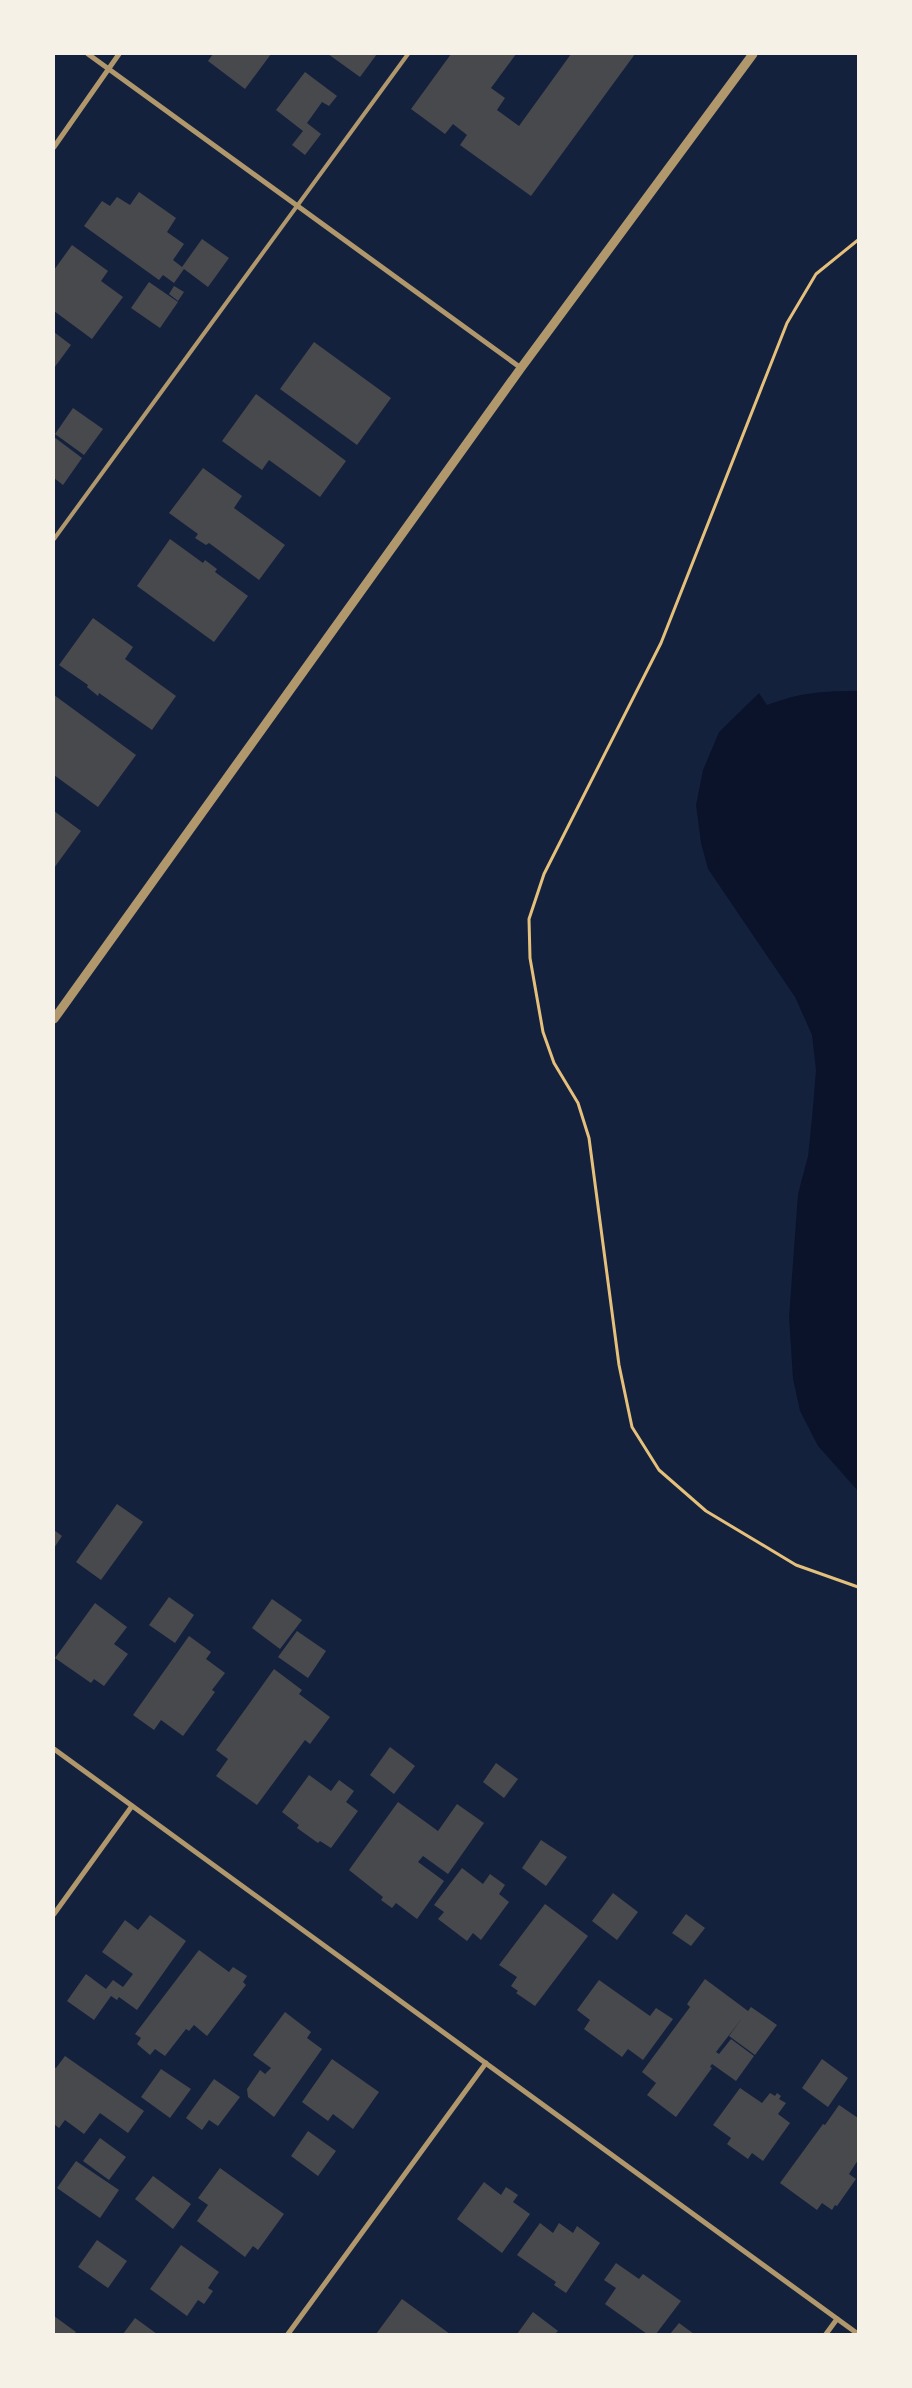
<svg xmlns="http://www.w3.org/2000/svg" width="912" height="2388" font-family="Spectral,serif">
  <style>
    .water { fill: #0b132b }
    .building { fill: #48494c }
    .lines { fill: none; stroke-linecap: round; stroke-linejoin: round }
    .path { stroke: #e5c07b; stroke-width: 3 }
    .service { stroke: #b1986c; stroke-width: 4 }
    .minor { stroke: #b1986c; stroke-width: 5 }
    .tertiary { stroke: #b1986c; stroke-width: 9 }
  </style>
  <rect width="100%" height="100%" fill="#14213d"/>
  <!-- water -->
  <path class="water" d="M858,691v800l-40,-45 -18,-35 -7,-32 -4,-62 9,-123 10,-38 4,-38 4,-48 -4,-35 -17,-38 -87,-128 -7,-26 -5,-38 7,-35 16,-38 40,-39 8,12c35,-13 55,-14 91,-14z"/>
  <!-- building -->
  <g class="building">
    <path d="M213,54h58l-26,35 -37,-28z"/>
    <path d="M328,54h49l-17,23z"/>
    <path d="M451,54h65l-25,34 14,10 -8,12 22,16 52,-72h64l-104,142 -71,-51 7,-10 -14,-11 -8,10 -34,-25z"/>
    <path d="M305,72l32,24 -8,10 -7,-4 -15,21 14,11 -16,21 -13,-10 11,-14 -27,-21z"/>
    <path d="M139,192l37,26 -9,14 17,12 -11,16 9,7 20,-28 27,19 -21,29 -24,-18 -10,14 -11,-8 -4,5 -75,-54 18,-25 8,5 7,-9 13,8z"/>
    <path d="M72,245l36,26 -7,10 22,16 -31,42 -38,-28v-41z"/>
    <path d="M149,282l29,20 -18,26 -29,-20z"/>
    <path d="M174,286l10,6 -6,9 -9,-7z"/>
    <path d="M54,332l17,13 -17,23z"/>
    <path d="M314,342l77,56 -34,47 -77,-56z"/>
    <path d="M256,394l90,67 -26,36 -51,-37 -7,10 -40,-29z"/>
    <path d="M73,408l30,21 -19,26 -29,-21z"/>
    <path d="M54,437l28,21 -19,27 -9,-7z"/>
    <path d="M203,468l39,28 -8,12 51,37 -26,35 -50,-37 -3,2 -11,-7 3,-4 -29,-21z"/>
    <path d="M170,539l33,24 2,-3 12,9 -2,3 33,24 -34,46 -77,-56z"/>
    <path d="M93,618l40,29 -8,12 51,37 -24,34 -53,-37 -1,3 -11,-9 1,-2 -29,-20z"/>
    <path d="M54,695l82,60 -38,52 -44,-32z"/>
    <path d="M54,811l27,20 -27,37z"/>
    <path d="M117,1504l26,18 -42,58 -25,-18z"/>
    <path d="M54,1530l8,6 -8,12z"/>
    <path d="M169,1597l25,18 -19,28 -26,-18z"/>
    <path d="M272,1599l30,21 -22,29 -28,-21z"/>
    <path d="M95,1603l32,24 -13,17 14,10 -24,32 -10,-7 -3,4 -36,-25z"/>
    <path d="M297,1631l29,20 -18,27 -30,-21z"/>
    <path d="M189,1636l22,16 -5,7 19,14 -13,17 3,2 -32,44 -22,-16 -7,10 -21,-15z"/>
    <path d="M274,1669l28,21 -3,4 31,23 -20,27 -5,-4 -48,65 -41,-29 12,-17 -12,-9z"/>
    <path d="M390,1747l25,19 -21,28 -24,-19z"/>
    <path d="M496,1763l22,16 -14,19 -21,-16z"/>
    <path d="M309,1775l22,16 8,-11 15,11 -8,11 12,9 -27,37 -11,-7 -2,2 -21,-15 2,-3 -17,-13z"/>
    <path d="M398,1802l40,29 19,-27 27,19 -36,51 -25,-18 -5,6 26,19 -27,38 -21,-16 -4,5 -11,-8 2,-3 -34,-27z"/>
    <path d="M541,1840l26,17 -21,29 -24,-18z"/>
    <path d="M462,1868l21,16 7,-10 15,11 -6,9 10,8 -28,38 -8,-7 -6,8 -29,-22 6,-7 -10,-7z"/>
    <path d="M613,1893l25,19 -21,28 -25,-19z"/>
    <path d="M545,1904l43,32 -53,70 -19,-13 2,-2 -7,-5 6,-9 -18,-12z"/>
    <path d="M686,1914l19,14 -14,18 -19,-13z"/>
    <path d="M150,1915l36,26 -49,69 -18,-13 -2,3 -6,-4 -17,24 -27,-19 19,-27 20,15 7,-9 10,7 10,-13 -31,-22 23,-32 13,10z"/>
    <path d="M199,1950l30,22 4,-5 14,9 -4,6 3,3 -39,51 -13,-11 -5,6 -3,-2 -21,27 -10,-7 -5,6 -13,-11 4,-6 -6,-4z"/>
    <path d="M705,1979l43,32 3,-4 26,18 -22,30 -26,-19 14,-19 -27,35 3,2 12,-15 23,17 -18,25 -24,-17 -2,3 2,1 -36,49 -29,-22 9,-12 -14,-11 48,-65 -3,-3z"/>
    <path d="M599,1980l51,36 6,-8 17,11 -30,41 -15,-11 -6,8 -38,-28 6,-9 -13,-10z"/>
    <path d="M285,2012l26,20 -4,6 15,11 -48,68 -26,-20 -1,-8 13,-19 5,4 6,-6 -18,-13z"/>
    <path d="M65,2056l79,55 -16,22 -28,-20 -16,21 -19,-14 -6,8 -5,-4v-57l2,1z"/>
    <path d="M332,2059l47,33 -26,37 -20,-15 -5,7 -26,-19z"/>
    <path d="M822,2059l26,19 -20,29 -26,-19z"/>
    <path d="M161,2069l30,20 -21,29 -29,-21z"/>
    <path d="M214,2079l26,18 -22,29 -9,-6 -7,10 -16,-12z"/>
    <path d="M740,2088l22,15 8,-10 5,3 2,-3 4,3 -2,3 7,4 -8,11 12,9 -27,38 -11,-8 -4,6 -21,-15 4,-6 -18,-13z"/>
    <path d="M839,2105l19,13v42l-9,14 7,5 -19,27 -2,-1 -3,5 -10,-7 -5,7 -37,-27 43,-59 2,1z"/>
    <path d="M308,2131l28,20 -18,25 -27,-20z"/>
    <path d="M100,2138l26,19 -17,23 -26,-19z"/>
    <path d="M76,2161l43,29 -19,28 -43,-30z"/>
    <path d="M220,2168l64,46 -26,36 -5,-4 -8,11 -48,-36 11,-16 -10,-7z"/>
    <path d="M153,2176l38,28 -18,25 -38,-30z"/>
    <path d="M484,2182l17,13 5,-8 12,8 -5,7 17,12 -28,39 -45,-34z"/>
    <path d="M540,2223l13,10 6,-10 14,10 4,-7 23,17 -34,50 -12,-8 2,-3 -39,-27z"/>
    <path d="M97,2240l30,21 -19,27 -30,-21z"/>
    <path d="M181,2245l38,27 -11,16 5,3 -9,13 -6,-4 -11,16 -37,-27z"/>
    <path d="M616,2263l23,16 4,-5 38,27 -25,33h-9l-42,-30 11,-16 -12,-8z"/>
    <path d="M402,2299l48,35h-74z"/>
    <path d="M533,2312l25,19 -3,3h-38z"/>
    <path d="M54,2316l22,16 -2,2h-20z"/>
    <path d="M135,2318l22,16h-34z"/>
    <path d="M679,2323l15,11h-24z"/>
  </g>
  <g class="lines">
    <!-- path -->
    <path class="path" d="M858,240l-42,34 -29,49 -126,320 -117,231 -15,45 1,39 13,74 11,31 24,40 11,35 30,227 13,62 27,43 47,41 90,54 62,22"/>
    <!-- service -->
    <path class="service" d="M54,539l354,-485"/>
    <!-- minor -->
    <g class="minor">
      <path d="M88,54l433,314"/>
      <path d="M54,147l65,-93"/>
      <path d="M54,1749l804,585"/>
      <path d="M54,1914l78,-108"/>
      <path d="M288,2334l198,-271"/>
      <path d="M826,2334l11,-15"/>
    </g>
    <!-- tertiary -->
    <path class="tertiary" d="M54,1019l467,-651 232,-314"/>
  </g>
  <!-- border -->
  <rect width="912" height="2388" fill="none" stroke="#f6f1e7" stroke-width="110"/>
</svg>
